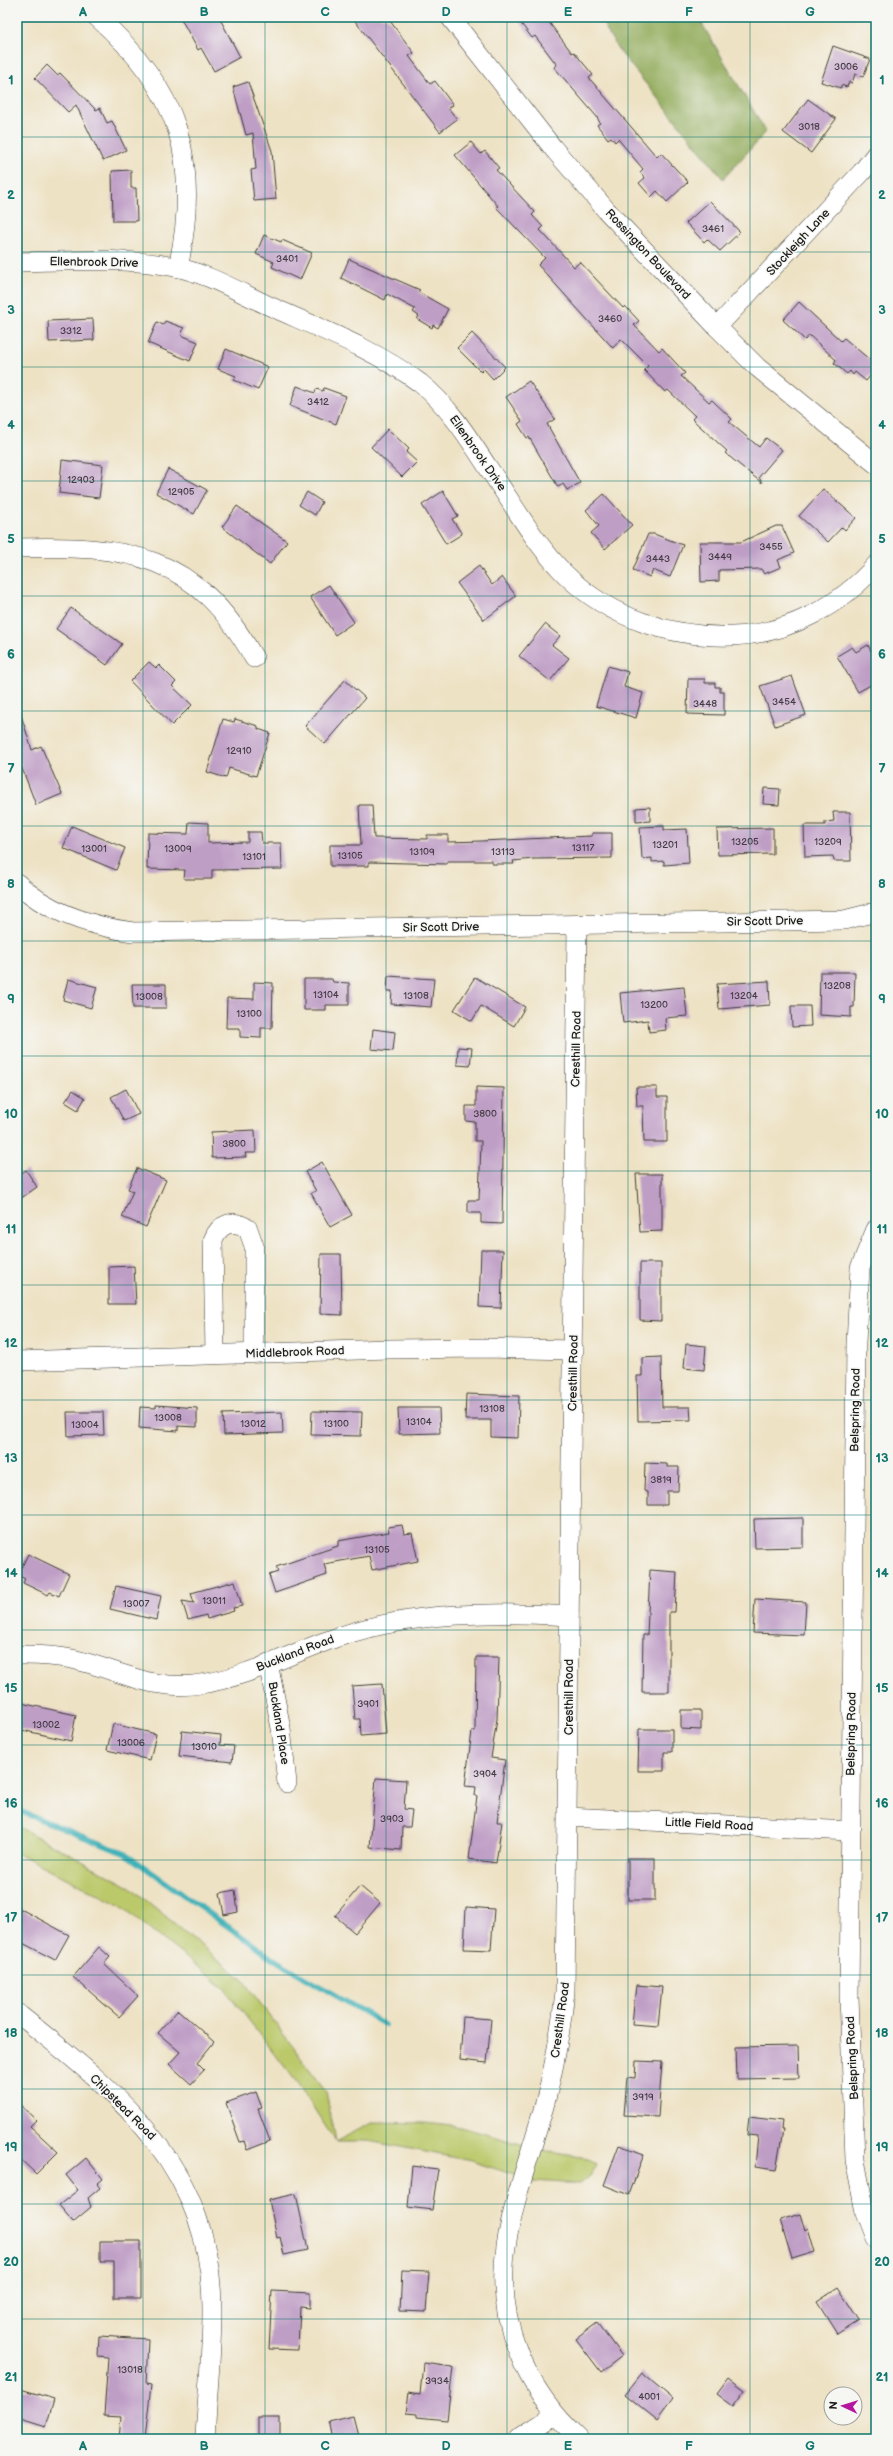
<svg xmlns="http://www.w3.org/2000/svg" width="893" height="2456" font-family="'Balsamiq Sans',sans-serif">
  <style>
    .green { fill: #bbc96b; stroke: #6c7244 }
    .forest { fill: #94ad5f; stroke: #58643e }
    .lines { fill: none; stroke-linecap: round; stroke-linejoin: round }
    .stream { stroke: #42b2b9; stroke-width: 5.5 }
    .building { fill: #bf9ec6 }
    .minor-casing { stroke: #3c3a35; stroke-width: 20 }
    .minor { stroke: #fff; stroke-width: 19 }
    .grid { fill: none; stroke: #0f766e; stroke-width: 1; stroke-opacity: 0.55 }
    .labels { text-anchor: middle; stroke-width: 3; stroke-linejoin: round; paint-order: stroke }
    .number-label { font-size: 10px; fill: #453c46 }
    .street-label { font-size: 12px; fill: #1c1c1c; stroke: #f6f6f2 }
    .neatline { fill: none; stroke: #0f766e; stroke-width: 1.5 }
    .grid-label { font-size: 13px; text-anchor: middle; font-weight: bold; fill: #0f766e }
  </style>
  <rect width="100%" height="100%" fill="#f6f6f2"/>
  <filter id="ink" filterUnits="userSpaceOnUse"><feTurbulence type="fractalNoise" baseFrequency=".025" numOctaves="2"/><feDisplacementMap in="SourceGraphic" scale="8" xChannelSelector="R" yChannelSelector="G"/><feConvolveMatrix kernelMatrix="1 2 1 2 8 2 1 2 1" color-interpolation-filters="sRGB"/></filter>
  <filter id="wash" filterUnits="userSpaceOnUse"><feTurbulence type="fractalNoise" baseFrequency=".012" numOctaves="4" result="noise"/><feDisplacementMap in="SourceGraphic" scale="16" xChannelSelector="R" yChannelSelector="G"/><feGaussianBlur stdDeviation="0.9" result="paint"/><feColorMatrix in="noise" values="0 0 0 0 0 0 0 0 0 0 0 0 0 0 0 0 0 1.4 0 .05"/><feComposite in="paint" operator="in"/></filter>
  <g filter="url(#wash)">
    <rect width="100%" height="100%" fill="#eee2c4"/>
    <!-- green -->
    <path class="green" d="M17,1826l113,61 112,92 84,112 9,50 37,-19 53,1 36,4 87,25 40,6 8,5 -8,14 -9,7 -45,-3 -63,-20 -60,-12 -43,-8h-33l-37,-57 -74,-96 -103,-82 -104,-53z"/>
    <!-- forest -->
    <path class="forest" d="M599,17h99l68,115 -43,47 -106,-131z"/>
    <g class="lines">
      <!-- stream -->
      <path class="stream" d="M17,1810l109,44 146,104 112,66"/>
    </g>
    <g id="blocks">
      <!-- building -->
      <g class="building">
        <path d="M180,17h39l21,40 -26,14 -13,-23 -3,2z"/>
        <path d="M352,17h35l27,36 -5,3 21,28 5,-3 18,24 -5,3 9,11 -17,13z"/>
        <path d="M516,17h29l27,36 2,-1 19,23 -4,3 68,79 4,-4 27,29 -21,20 -10,-11 -6,6 -12,-14 6,-5 -5,-6 3,-3 -25,-30 -3,3 -4,-5 -3,2 -11,-14 3,-2 -3,-6 -43,-50 3,-2 -22,-29 -3,2z"/>
        <path d="M833,46l37,13 -7,18 -8,-3 -3,9 -3,-1 -2,5 -6,-2v3l-20,-6z"/>
        <path d="M47,65l10,10 3,-2 36,37 4,-2 7,15 5,-2 14,29 -23,11 -27,-56 -8,7 -33,-34z"/>
        <path d="M248,82l24,69 4,48 -22,2 -3,-31 5,-1 -3,-36 -7,2 -13,-48z"/>
        <path d="M808,99l28,20 -25,34 -28,-21z"/>
        <path d="M471,142l10,12 4,-3 14,17 -3,2 39,42 -3,3 11,12 -3,3 34,37 6,-5 43,46 2,-2 14,15 -5,4 25,26 3,-3 23,25 -4,3 28,26 3,-2 20,19 -3,3 30,25 7,-9 16,12 -23,27 3,6 -37,-30 2,-2 -35,-32 3,-3 -27,-26 -3,2 -21,-22 4,-4 -27,-27 -8,9 -75,-83 7,-7 -49,-51 2,-1 -43,-51z"/>
        <path d="M131,170v18h5l1,33h-24l-1,-50z"/>
        <path d="M710,201l30,31 -20,19 -13,-12 -3,3 -18,-19z"/>
        <path d="M264,235l17,7 1,-2 30,13 -12,27 -28,-13 2,-5 -18,-8z"/>
        <path d="M349,259l71,31 -2,2 30,17 -10,19 -5,-3 -1,3 -15,-9 2,-3 -6,-4 2,-3 -28,-15 -2,6 -44,-22z"/>
        <path d="M799,302l42,39 3,-3 32,27v4l-10,12 -11,-9 -2,3 -3,-4 -3,3 -13,-11 2,-3 -27,-25 -4,5 -22,-20z"/>
        <path d="M93,319l1,21 -45,2 -1,-21z"/>
        <path d="M165,321l19,7 -3,7 17,7 -8,19 -42,-18 9,-21 6,3z"/>
        <path d="M472,333l33,34 -12,12 -9,-10 -3,3 -24,-24z"/>
        <path d="M226,349l42,18 -10,23 -24,-10 2,-4 -18,-7z"/>
        <path d="M529,381l26,38 -8,5 33,59 -13,7 -4,-6 -5,3 -29,-50 -2,1 -9,-14 4,-3 -16,-24z"/>
        <path d="M297,386l18,7 1,-4 7,2 1,-3 22,8 -10,28 -46,-18z"/>
        <path d="M388,429l21,20 -3,3 11,10 -15,15 -31,-30z"/>
        <path d="M62,460l41,5 -4,33 -40,-5z"/>
        <path d="M168,469l39,21 -13,24 -38,-21z"/>
        <path d="M823,489l33,29 -11,12 -3,-3 -14,15 -29,-26z"/>
        <path d="M443,491l15,25 -6,3 10,15 -16,10 -24,-39z"/>
        <path d="M307,492l15,10 -7,13 -16,-10z"/>
        <path d="M604,494l28,31 -27,24 -14,-16 8,-7 -13,-16z"/>
        <path d="M237,506l50,35 -17,23 -48,-37z"/>
        <path d="M776,526h6l12,27 -16,7 3,7 -17,7 -3,-5 -42,1v11l-18,1 -1,-40h41z"/>
        <path d="M648,534h6l29,11 -13,32 -17,-7 -3,7 -17,-7z"/>
        <path d="M479,566l13,19 10,-8 14,19 -32,24 -27,-37z"/>
        <path d="M329,585l25,37 -19,13 -25,-38z"/>
        <path d="M71,608l51,36 -15,21 -51,-36z"/>
        <path d="M545,624l15,12 -8,9 17,13 -19,23 -31,-25z"/>
        <path d="M868,645l3,6 5,-3v34l-18,10 -21,-36 15,-9 4,5z"/>
        <path d="M149,662l7,6 3,-3 17,17 -4,4 20,19 -20,20 -42,-44z"/>
        <path d="M608,666l20,6 -4,15 19,6 -7,25 -40,-12z"/>
        <path d="M792,676l14,39 -31,11 -15,-40z"/>
        <path d="M688,679h17v4h10v4h5v5h4v23l-37,-1z"/>
        <path d="M345,680l20,18 -40,46 -20,-18z"/>
        <path d="M20,712l12,38 9,-4 21,48 -26,11 -19,-50v-42z"/>
        <path d="M223,719l11,3 1,-3 23,7v3l12,4 -14,43 -27,-8 -3,10 -19,-6z"/>
        <path d="M764,788l16,1 -1,16 -16,-1z"/>
        <path d="M359,805h13l2,33 53,1v-4h21v7l33,-1 111,-5v-3h20v25l-79,1 -20,2 1,3h-22v-3h-45v3l-78,-2v4h-39v-21h31z"/>
        <path d="M650,807v14l-14,1v-14z"/>
        <path d="M833,812h17l1,49h-17l-1,-5 -28,1 -1,-32h21v-3l9,-1z"/>
        <path d="M189,822l19,1v20l40,-1v-10h13l1,11h19l1,26 -70,1v9h-28l1,-9 -38,-1 1,-36 40,1z"/>
        <path d="M72,826l53,22 -9,22 -53,-22z"/>
        <path d="M664,826v4l23,-1 2,34 -25,2v-4l-12,1v-4l-10,1 -2,-32z"/>
        <path d="M773,828v26l-55,1 -1,-26z"/>
        <path d="M820,972h35l-1,35h-3v10l-32,-2z"/>
        <path d="M388,976l46,3 -3,28 -40,-3 1,-13h-5z"/>
        <path d="M475,977l50,30 -11,19 -33,-20 -9,15 -18,-11z"/>
        <path d="M68,979l29,8 -6,21 -28,-8z"/>
        <path d="M304,979h28l1,3 16,1v22h-23v5h-22z"/>
        <path d="M769,981l1,24 -51,4 -2,-25z"/>
        <path d="M254,982l19,1 -1,45h-11v10l-21,-1v-9h-14l1,-30 27,1z"/>
        <path d="M132,984h34v24h-33z"/>
        <path d="M684,987l3,29 -22,2 1,12 -17,2 -1,-12 -25,3 -3,-30z"/>
        <path d="M791,1006h19l1,20 -19,1z"/>
        <path d="M373,1029l22,3 -2,19 -22,-2z"/>
        <path d="M458,1047l14,1 -2,18 -13,-1z"/>
        <path d="M476,1087l28,1 -2,136 -21,-1v-10h-13v-13h11l2,-59h-6v-19l-9,-1v-15h10z"/>
        <path d="M636,1087h21v10h10v45h-23l-1,-36h-6z"/>
        <path d="M126,1089l13,25 -15,7 -13,-24z"/>
        <path d="M73,1090l12,8 -7,12 -13,-8z"/>
        <path d="M255,1130l1,23h-11l1,4 -34,1 -1,-26z"/>
        <path d="M322,1162l30,53 -22,12 -19,-34 5,-2 -11,-19z"/>
        <path d="M137,1168l29,12 -20,47 -24,-10 11,-26 -5,-2z"/>
        <path d="M26,1170l11,17 -20,14v-24z"/>
        <path d="M636,1174h26v57l-22,1z"/>
        <path d="M481,1250h22l-2,58 -22,-1z"/>
        <path d="M321,1254h20l1,61 -22,-1z"/>
        <path d="M640,1263h21v58l-21,-1z"/>
        <path d="M134,1266l2,38h-27v-37z"/>
        <path d="M686,1344l20,2 -2,24 -20,-2z"/>
        <path d="M661,1357l1,50h28l1,13 -53,1 -1,-45h5v-18z"/>
        <path d="M466,1394l53,2 -1,42 -27,-1v-17h-26z"/>
        <path d="M156,1405l41,3v19l-19,-1v5l-39,-3 1,-21 16,1z"/>
        <path d="M398,1408h41l1,25 -41,1z"/>
        <path d="M312,1411l50,1 -1,24 -50,-1z"/>
        <path d="M67,1412h36l1,23 -36,1z"/>
        <path d="M282,1412l1,21 -59,2 -1,-21z"/>
        <path d="M645,1463l22,1v3h12l-1,24h-11v14h-19v-13l-4,-1z"/>
        <path d="M803,1518v29l-48,1 -1,-29z"/>
        <path d="M402,1525l2,9 8,-1 6,28 -46,9 -3,-14 -45,8 3,11 -52,18 -6,-18 9,-3 -2,-5 62,-21v-5l51,-9 -1,-5z"/>
        <path d="M28,1554l41,20 -10,22 -9,-4 -2,3 -25,-12 2,-4 -7,-4z"/>
        <path d="M650,1570l27,2 -2,40h-6v80h-27l1,-57h4z"/>
        <path d="M235,1581l7,25 -9,2 1,3 -27,8 -1,-4 -18,5 -6,-19 12,2 -3,-10z"/>
        <path d="M116,1586l45,10 -5,24 -46,-11z"/>
        <path d="M755,1599l51,3 -2,33 -51,-2z"/>
        <path d="M476,1657h23l-2,62 -6,39 14,2 -8,62h5l-6,41 -27,-4 8,-63h-2l1,-9 -11,-1 7,-55h3z"/>
        <path d="M382,1684l4,50 -25,2 -1,-17h-5l-3,-33z"/>
        <path d="M21,1703l55,12 -5,26 -54,-12z"/>
        <path d="M681,1710h20v20l-20,-1z"/>
        <path d="M113,1724l43,10 -6,26 -43,-10z"/>
        <path d="M639,1729h33v23h-8v19h-26z"/>
        <path d="M182,1731l39,4 -1,10 14,1 -2,16 -53,-6z"/>
        <path d="M376,1778l30,2 -2,29 8,1 -2,17h-8l-1,23 -31,-3z"/>
        <rect x="628" y="1858" width="27" height="42"/>
        <path d="M360,1886l20,17 -25,30 -20,-17z"/>
        <path d="M235,1890l3,22 -14,3 -4,-22z"/>
        <path d="M17,1907l52,28 -14,25 -38,-20z"/>
        <path d="M466,1907l28,2 -3,41 -27,-1z"/>
        <path d="M99,1947l11,10 -6,7 34,32 -19,21 -46,-40z"/>
        <path d="M636,1985l26,2 -4,39 -26,-2z"/>
        <path d="M178,2010l36,32 -17,21 7,7 -13,14 -22,-20 11,-12 -22,-19z"/>
        <path d="M463,2017l28,2 -4,44 -27,-3z"/>
        <path d="M798,2046l1,32 -62,1 -1,-32z"/>
        <path d="M636,2061l26,1 -4,55 -34,-2 3,-38 8,1z"/>
        <path d="M256,2092l6,16 -4,1 12,32 -23,9 -3,-9 -4,1 -14,-39z"/>
        <path d="M17,2102l19,18 -6,6 28,26 -22,22 -19,-18z"/>
        <path d="M749,2117l33,4 -1,9h2l-7,40 -21,-3 3,-31 -11,-1z"/>
        <path d="M619,2145l25,9 -15,41 -25,-10z"/>
        <path d="M86,2158l17,21 -6,5 3,4 -12,10 3,9 -18,15 -14,-17 19,-15 -12,-15z"/>
        <path d="M412,2166l26,3 -6,41 -24,-3z"/>
        <path d="M296,2194l12,56 -24,5 -4,-18 -3,1 -8,-38z"/>
        <path d="M800,2214l5,16 3,-2 7,24 -23,7 -12,-39z"/>
        <path d="M100,2241h41v57h-27v-36h-14z"/>
        <path d="M402,2270l27,1 -3,41 -26,-1z"/>
        <path d="M838,2288l21,32 -22,14 -20,-32z"/>
        <path d="M272,2291l38,2v15l-10,-1 -2,43 -29,-1z"/>
        <path d="M597,2323l25,33 -21,16 -25,-33z"/>
        <path d="M99,2336l49,3 -2,45 5,1 -6,54h-26l2,-22 -17,-1 4,-59 -10,-1z"/>
        <path d="M423,2363l30,4 -6,53 -30,-3v-3l-11,-1 3,-20 11,2z"/>
        <path d="M642,2373l31,26 -16,21 -32,-26z"/>
        <path d="M729,2378l16,12 -12,16 -16,-12z"/>
        <path d="M17,2388l37,11 -8,28 -29,-9z"/>
        <path d="M353,2416l6,23h-26l-4,-17z"/>
        <rect x="258" y="2418" width="22" height="21"/>
      </g>
    </g>
  </g>
  <g filter="url(#ink)">
    <use href="#blocks" fill-opacity="0" stroke="#3c3a35" stroke-width="1"/>
    <g class="lines">
      <defs>
        <g id="minor">
          <path d="M97,17c83,73 104,144 81,251"/>
          <path d="M450,17l103,131 54,63 110,116 40,40 119,97"/>
          <path d="M17,262c53,-1 106,-5 158,5 31,6 62,24 90,37 53,24 108,44 155,79 28,22 48,54 67,83 25,36 47,77 78,108 44,44 107,64 168,62 55,-2 107,-30 143,-71"/>
          <path d="M717,327l145,-155 14,-18"/>
          <path d="M17,548c111,-3 178,5 237,110"/>
          <path d="M17,883c31,30 74,43 116,49l711,-12 32,-8"/>
          <path d="M577,925l-12,1067c-4,36 -10,72 -19,107 -13,49 -32,97 -40,147 -11,74 19,143 73,193"/>
          <path d="M876,1229l-16,39 -4,75 -7,653 6,164 9,47 12,31"/>
          <path d="M215,1354l-2,-114c6,-16 20,-22 35,-11l6,17v107"/>
          <path d="M17,1361l372,-12 97,-1 88,2"/>
          <path d="M24,1655c17,0 32,1 48,4 46,10 79,33 129,25 48,-7 92,-32 137,-47 73,-25 156,-26 231,-21"/>
          <path d="M268,1663l13,65 6,55"/>
          <path d="M568,1817l282,14"/>
          <path d="M17,2013c103,82 196,154 195,299 0,42 -5,85 -7,127"/>
          <path d="M518,2439l37,-24"/>
        </g>
      </defs>
      <!-- minor casing -->
      <use href="#minor" class="minor-casing"/>
      <!-- minor -->
      <use href="#minor" class="minor"/>
    </g>
  </g>
  <!-- grid -->
  <path class="grid" d="M143,17v2422M265,17v2422M386,17v2422M507,17v2422M628,17v2422M750,17v2422M17,137h859M17,252h859M17,367h859M17,481h859M17,596h859M17,711h859M17,826h859M17,941h859M17,1056h859M17,1171h859M17,1285h859M17,1400h859M17,1515h859M17,1630h859M17,1745h859M17,1860h859M17,1975h859M17,2089h859M17,2204h859M17,2319h859"/>
  <g class="labels">
    <!-- number labels -->
    <g class="number-label">
      <text x="846" y="70">3006</text>
      <text x="809" y="130">3018</text>
      <text x="713" y="232">3461</text>
      <text x="287" y="262">3401</text>
      <text x="610" y="322">3460</text>
      <text x="71" y="334">3312</text>
      <text x="318" y="405">3412</text>
      <text x="81" y="483">12903</text>
      <text x="181" y="495">12905</text>
      <text x="771" y="550">3455</text>
      <text x="720" y="560">3449</text>
      <text x="658" y="562">3443</text>
      <text x="784" y="705">3454</text>
      <text x="705" y="707">3448</text>
      <text x="239" y="754">12910</text>
      <text x="745" y="845">13205</text>
      <text x="828" y="845">13209</text>
      <text x="665" y="848">13201</text>
      <text x="583" y="851">13117</text>
      <text x="94" y="852">13001</text>
      <text x="178" y="852">13009</text>
      <text x="422" y="855">13109</text>
      <text x="503" y="855">13113</text>
      <text x="350" y="859">13105</text>
      <text x="254" y="860">13101</text>
      <text x="837" y="989">13208</text>
      <text x="326" y="998">13104</text>
      <text x="416" y="999">13108</text>
      <text x="744" y="999">13204</text>
      <text x="149" y="1000">13008</text>
      <text x="654" y="1008">13200</text>
      <text x="249" y="1017">13100</text>
      <text x="485" y="1117">3800</text>
      <text x="234" y="1147">3800</text>
      <text x="492" y="1412">13108</text>
      <text x="168" y="1421">13008</text>
      <text x="419" y="1425">13104</text>
      <text x="253" y="1427">13012</text>
      <text x="336" y="1427">13100</text>
      <text x="85" y="1428">13004</text>
      <text x="661" y="1483">3819</text>
      <text x="377" y="1553">13105</text>
      <text x="214" y="1604">13011</text>
      <text x="136" y="1607">13007</text>
      <text x="368" y="1707">3901</text>
      <text x="46" y="1728">13002</text>
      <text x="131" y="1746">13006</text>
      <text x="204" y="1750">13010</text>
      <text x="485" y="1777">3904</text>
      <text x="392" y="1822">3903</text>
      <text x="643" y="2100">3919</text>
      <text x="130" y="2373">13018</text>
      <text x="437" y="2384">3934</text>
      <text x="649" y="2400">4001</text>
    </g>
    <!-- street labels -->
    <g class="street-label">
      <text transform="translate(798 242) rotate(-47)" y="4">Stockleigh Lane</text>
      <text transform="translate(648 254) rotate(47)" y="4">Rossington Boulevard</text>
      <text transform="translate(94 262) rotate(1)" y="4">Ellenbrook Drive</text>
      <text transform="translate(478 453) rotate(55)" y="4">Ellenbrook Drive</text>
      <text transform="translate(765 921) rotate(-1)" y="4">Sir Scott Drive</text>
      <text transform="translate(441 927) rotate(-1)" y="4">Sir Scott Drive</text>
      <text transform="translate(576 1049) rotate(-89)" y="4">Cresthill Road</text>
      <text transform="translate(295 1352) rotate(-2)" y="4">Middlebrook Road</text>
      <text transform="translate(573 1373) rotate(-89)" y="4">Cresthill Road</text>
      <text transform="translate(855 1410) rotate(-89)" y="4">Belspring Road</text>
      <text transform="translate(295 1653) rotate(-21)" y="4">Buckland Road</text>
      <text transform="translate(569 1697) rotate(-90)" y="4">Cresthill Road</text>
      <text transform="translate(279 1723) rotate(81)" y="4">Buckland Place</text>
      <text transform="translate(851 1734) rotate(-89)" y="4">Belspring Road</text>
      <text transform="translate(709 1824) rotate(3)" y="4">Little Field Road</text>
      <text transform="translate(560 2020) rotate(-82)" y="4">Cresthill Road</text>
      <text transform="translate(852 2058) rotate(-93)" y="4">Belspring Road</text>
      <text transform="translate(123 2107) rotate(45)" y="4">Chipstead Road</text>
    </g>
  </g>
  <!-- margin -->
  <rect width="893" height="2456" fill="none" stroke="#f6f6f2" stroke-width="44"/>
  <!-- north arrow -->
  <g transform="translate(843 2406) rotate(274)"><circle r="19" fill="#f6f6f2" stroke="#9f9f9c"/>
  <path d="M0-3L7 15L0 10L-7 15Z" fill="#b5179e"/>
  <text y="-6" font-size="11" font-weight="bold" text-anchor="middle" fill="#1c1c1c">N</text>
  </g>
  <rect x="22" y="22" width="849" height="2412" class="neatline"/>
  <g class="grid-label">
    <text x="83" y="16">A</text>
    <text x="204" y="16">B</text>
    <text x="325" y="16">C</text>
    <text x="446" y="16">D</text>
    <text x="568" y="16">E</text>
    <text x="689" y="16">F</text>
    <text x="810" y="16">G</text>
    <text x="11" y="84">1</text>
    <text x="882" y="84">1</text>
    <text x="11" y="199">2</text>
    <text x="882" y="199">2</text>
    <text x="11" y="314">3</text>
    <text x="882" y="314">3</text>
    <text x="11" y="429">4</text>
    <text x="882" y="429">4</text>
    <text x="11" y="543">5</text>
    <text x="882" y="543">5</text>
    <text x="11" y="658">6</text>
    <text x="882" y="658">6</text>
    <text x="11" y="773">7</text>
    <text x="882" y="773">7</text>
    <text x="11" y="888">8</text>
    <text x="882" y="888">8</text>
    <text x="11" y="1003">9</text>
    <text x="882" y="1003">9</text>
    <text x="11" y="1118">10</text>
    <text x="882" y="1118">10</text>
    <text x="11" y="1233">11</text>
    <text x="882" y="1233">11</text>
    <text x="11" y="1347">12</text>
    <text x="882" y="1347">12</text>
    <text x="11" y="1462">13</text>
    <text x="882" y="1462">13</text>
    <text x="11" y="1577">14</text>
    <text x="882" y="1577">14</text>
    <text x="11" y="1692">15</text>
    <text x="882" y="1692">15</text>
    <text x="11" y="1807">16</text>
    <text x="882" y="1807">16</text>
    <text x="11" y="1922">17</text>
    <text x="882" y="1922">17</text>
    <text x="11" y="2037">18</text>
    <text x="882" y="2037">18</text>
    <text x="11" y="2151">19</text>
    <text x="882" y="2151">19</text>
    <text x="11" y="2266">20</text>
    <text x="882" y="2266">20</text>
    <text x="11" y="2381">21</text>
    <text x="882" y="2381">21</text>
    <text x="83" y="2450">A</text>
    <text x="204" y="2450">B</text>
    <text x="325" y="2450">C</text>
    <text x="446" y="2450">D</text>
    <text x="568" y="2450">E</text>
    <text x="689" y="2450">F</text>
    <text x="810" y="2450">G</text>
  </g>
</svg>
